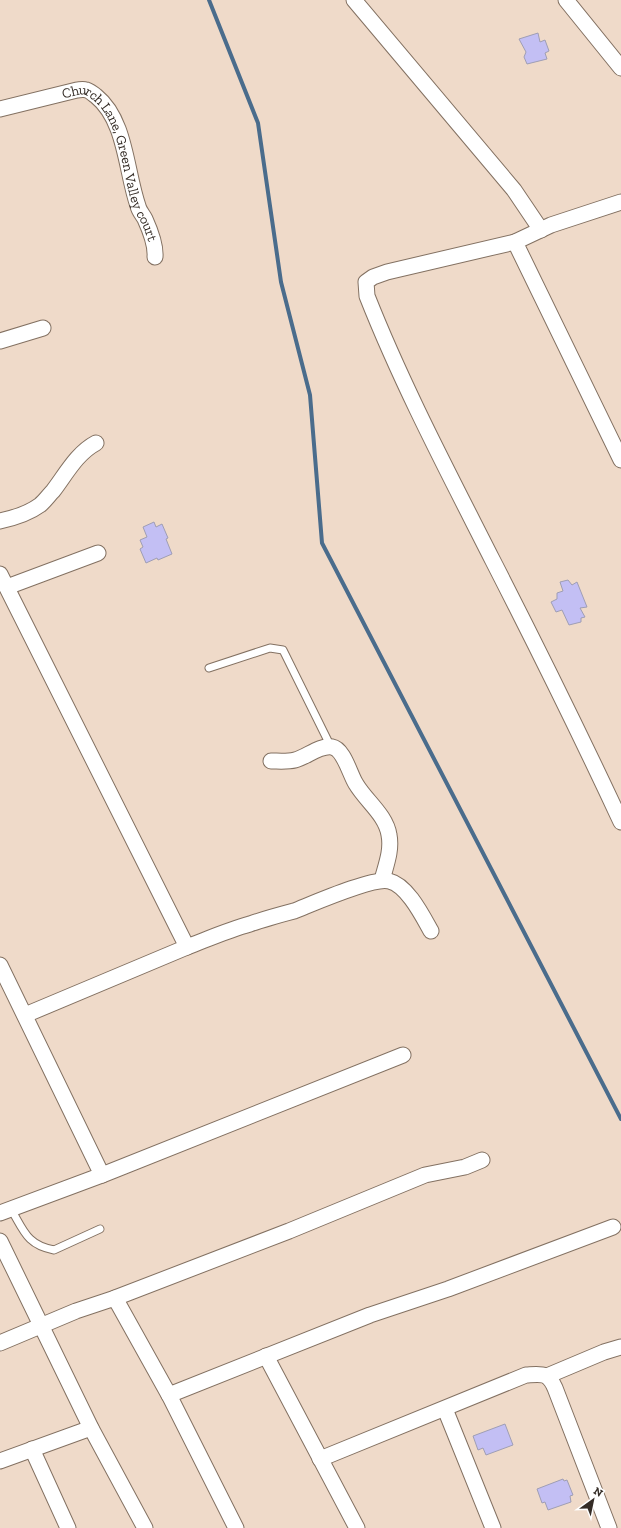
<svg xmlns="http://www.w3.org/2000/svg" width="621" height="1528" font-family="'Zilla Slab',serif">
  <style>
    .lines { fill: none; stroke-linecap: round; stroke-linejoin: round }
    .stream { stroke: #4a6c8c; stroke-width: 4 }
    .building { fill: #c3bff4; stroke: #9f9eb4 }
    .lane-casing { stroke: #837162; stroke-width: 9 }
    .street-casing { stroke: #837162; stroke-width: 17 }
    .lane { stroke: #fff; stroke-width: 7 }
    .street { stroke: #fff; stroke-width: 15 }
    .labels { text-anchor: middle; stroke-width: 3.5; stroke-linejoin: round; paint-order: stroke }
    .street-label { font-size: 14px; fill: #342c26; stroke: #fff }
  </style>
  <rect width="100%" height="100%" fill="#efdac9"/>
  <g class="lines">
    <!-- stream -->
    <path class="stream" d="M209,0l49,123 23,159 29,113 12,148 299,576"/>
  </g>
  <!-- building -->
  <g class="building">
    <path d="M538,33l2,9 5,-2 4,11 -4,2 2,6 -20,5 -3,-7 2,-5 -7,-13z"/>
    <path d="M154,522l2,5 6,-3 6,14 -2,1 6,15 -14,6 -1,-2 -11,5 -6,-14 3,-2 -3,-7 7,-3 -4,-10z"/>
    <path d="M568,580l4,5 5,-3 10,25 -7,1 5,9 -4,1v4l-12,3 -7,-15 -6,2 -5,-10 6,-3v-6l6,-2 -3,-9z"/>
    <path d="M505,1424l8,21 -27,10 -3,-7 -5,2 -5,-14z"/>
    <path d="M563,1479l1,2 3,-1 6,15 -3,1 1,6 -23,8 -3,-8 -3,1 -5,-14z"/>
  </g>
  <g class="lines">
    <defs>
      <g id="lane">
        <path d="M209,668l61,-20 13,2 48,97"/>
        <path d="M11,1209c13,22 16,36 43,41l46,-21"/>
      </g>
      <g id="street">
        <path d="M354,0l160,190 27,40"/>
        <path d="M566,0l55,68"/>
        <path id="s1" d="M0,109l77,-19c2,0 6,-1 9,0 3,0 7,4 10,6 30,24 30,76 42,110 1,5 5,9 7,13 5,11 11,26 10,38"/>
        <path d="M621,202l-70,23 -36,17 106,218"/>
        <path d="M515,242l-128,30 -14,5 -7,5 1,14c36,91 82,178 126,265 44,86 87,173 128,261"/>
        <path d="M0,341l43,-13"/>
        <path d="M0,521c14,-3 29,-8 40,-16 5,-4 9,-10 13,-14 13,-17 24,-38 43,-48"/>
        <path d="M0,574l187,373 -162,68"/>
        <path d="M7,587l91,-34"/>
        <path d="M271,761c7,0 16,1 24,-1 12,-3 24,-15 37,-13 12,2 18,28 24,37 10,17 30,31 33,51 3,15 -3,30 -7,45"/>
        <path d="M187,947c21,-8 41,-17 63,-23 14,-5 29,-9 44,-13 18,-7 79,-34 95,-30 18,4 33,34 42,50"/>
        <path d="M0,965l102,210 -102,38"/>
        <path d="M102,1175l301,-120"/>
        <path d="M0,1241l91,187 54,100"/>
        <path d="M115,1298l174,-67 136,-56 40,-8 17,-7"/>
        <path d="M0,1343l76,-32 39,-13 54,97 201,-80 78,-26 165,-62"/>
        <path d="M266,1356l91,172"/>
        <path d="M547,1376l57,-24 17,-5"/>
        <path d="M169,1395l67,133"/>
        <path d="M445,1409l48,119"/>
        <path d="M32,1449l36,79"/>
        <path d="M320,1459l206,-84c16,-1 22,-3 29,13l54,140"/>
        <path d="M0,1461l91,-33"/>
      </g>
    </defs>
    <!-- lane casing -->
    <use href="#lane" class="lane-casing"/>
    <!-- street casing -->
    <use href="#street" class="street-casing"/>
    <!-- lane -->
    <use href="#lane" class="lane"/>
    <!-- street -->
    <use href="#street" class="street"/>
  </g>
  <g class="labels">
    <!-- street labels -->
    <g class="street-label">
      <text dy="5" stroke="none"><textPath href="#s1" startOffset="161">Church Lane, Green Valley court</textPath></text>
    </g>
  </g>
  <!-- north arrow -->
  <g transform="translate(593 1500) rotate(33)" stroke="#ffffff" stroke-width="3" paint-order="stroke">
  <path d="M0-3L7 15L0 10L-7 15Z" fill="#342c26"/>
  <text y="-6" font-size="11" font-weight="bold" text-anchor="middle" fill="#342c26">N</text>
  </g>
</svg>
